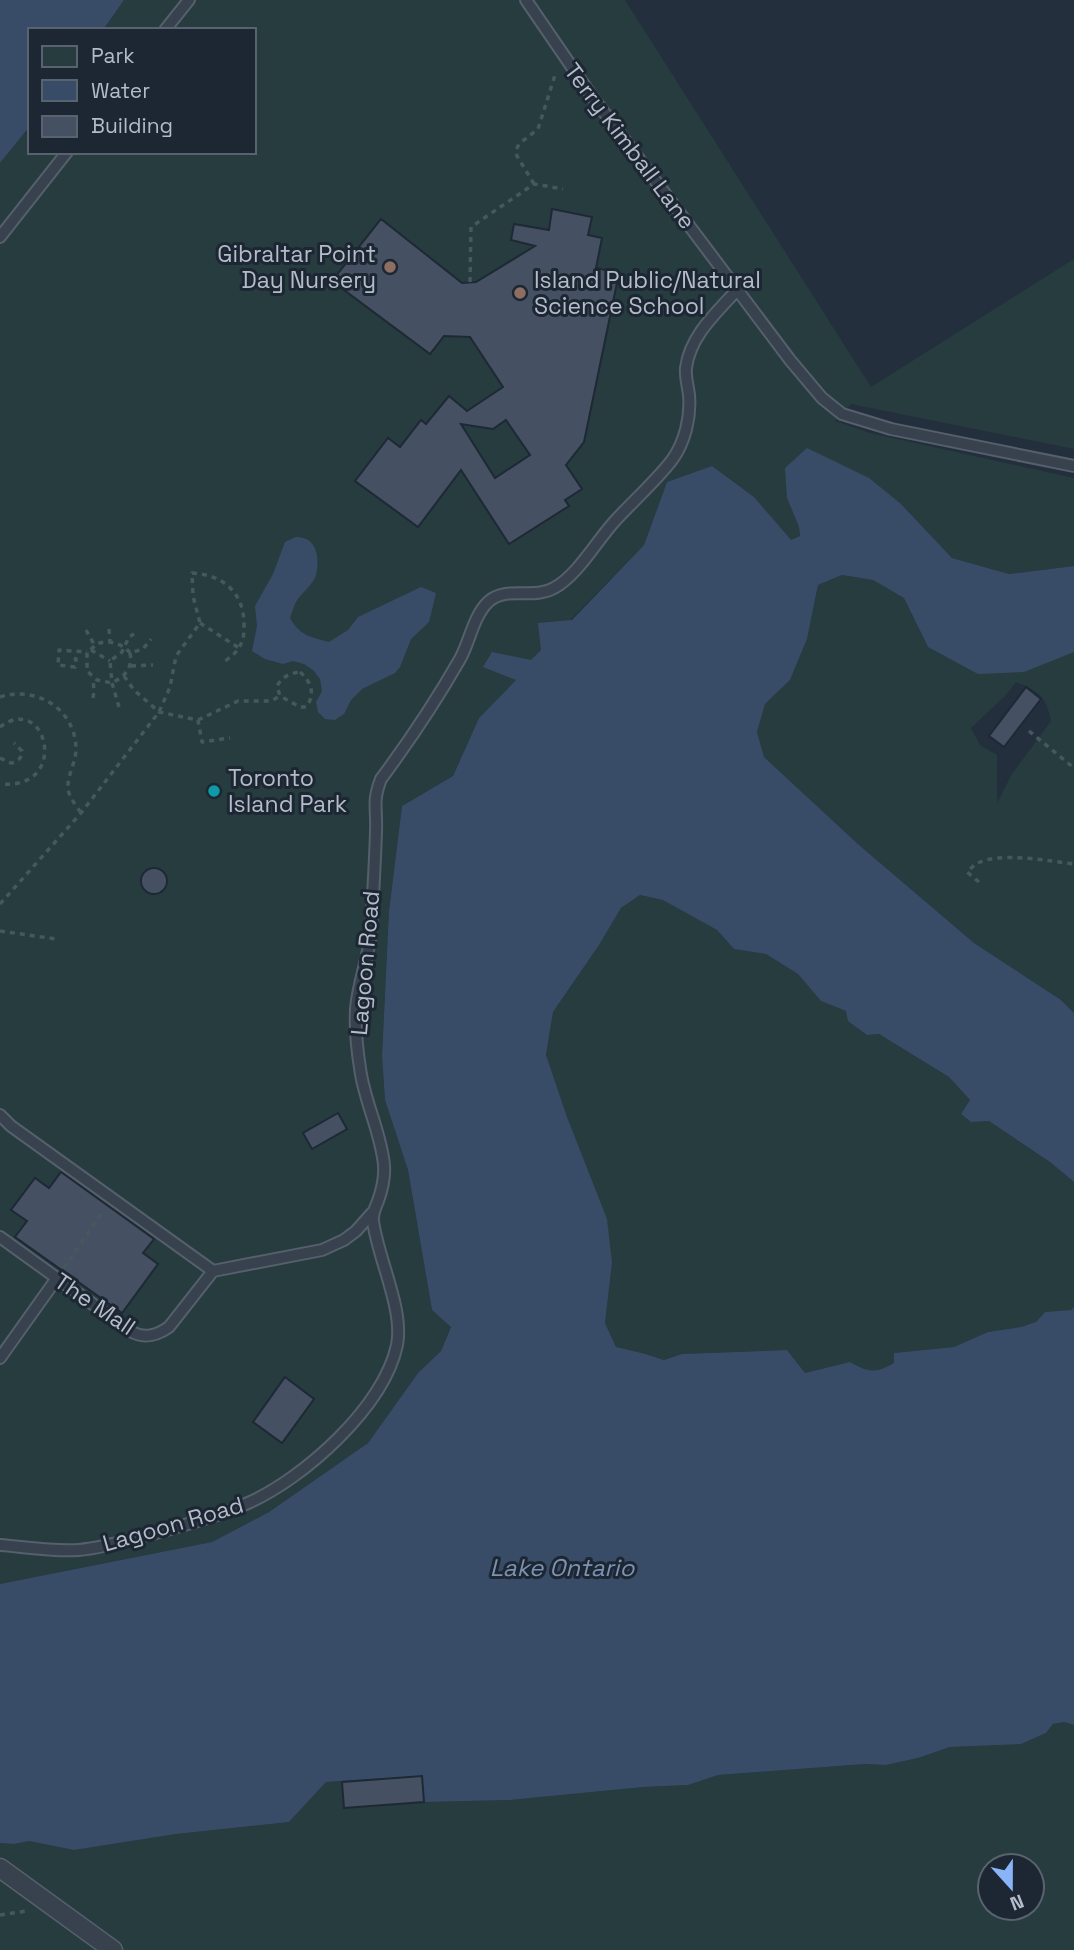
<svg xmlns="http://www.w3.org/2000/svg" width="1074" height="1950" font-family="'Space Grotesk',sans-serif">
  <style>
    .green { fill: #263c3f; fill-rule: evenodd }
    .water { fill: #394c67 }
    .building { fill: #455162; stroke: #1f2835; stroke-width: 2; fill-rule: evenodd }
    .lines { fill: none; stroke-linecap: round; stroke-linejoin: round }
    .service-casing { stroke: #565f6c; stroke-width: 14 }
    .pedestrian-casing { stroke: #565f6c; stroke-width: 21 }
    .path { stroke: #44595c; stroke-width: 3.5; stroke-dasharray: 5 5; stroke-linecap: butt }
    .service { stroke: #38414e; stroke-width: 10 }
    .pedestrian { stroke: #38414e; stroke-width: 18 }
    .education-dot { fill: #8d6e63; stroke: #1d2633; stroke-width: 2.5 }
    .culture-dot { fill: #0f9aa8; stroke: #1d2633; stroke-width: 2.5 }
    .labels { text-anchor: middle; stroke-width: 6; stroke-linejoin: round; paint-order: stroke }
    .street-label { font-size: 23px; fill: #b4bcc9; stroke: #1d2633 }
    .poi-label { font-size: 23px; fill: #b4bcc9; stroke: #1d2633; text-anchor: start }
    .water-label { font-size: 24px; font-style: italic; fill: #7c92b1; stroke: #1d2633 }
  </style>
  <rect width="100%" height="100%" fill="#242f3e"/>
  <!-- green -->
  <g class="green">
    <path d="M124,0h501l246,387 203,-128v190l-223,-45 -16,17 35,12 204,45v88l-65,8 -57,-16 -51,-54 -114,-6 12,29 1,9 -9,5 -37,-44 -42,-31 -45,16 -23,63 -103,105 -24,29 -38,39 -26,58 -51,30 -13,105 -7,145 3,44 23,70 24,140 19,16 -10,25 -23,22 -50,70 -99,69 -57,30 -212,42v-1421l30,-37v26h224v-122h-151z"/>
    <path d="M842,575l31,5 31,18 24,49 139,6 7,-1v361l-13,-13 -87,-57 -115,-98 -95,-88 -7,-25 8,-28 25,-24 17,-41 11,-54zM1016,682c23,9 30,14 35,39l-39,53 -15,29v-48l-17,-10 -9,-17 34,-32z"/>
    <path d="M640,895l24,5 53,30 17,19 32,5 32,20 23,27 25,10 21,24 12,-1 70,43 21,23 -9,14 10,8 18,-1 61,41 24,20v125l-3,3 -26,2 -9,10 -15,5 -33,5 -34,15 -60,6v10c-19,11 -26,9 -44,-1l-45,11 -18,-23 -105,4 -18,6 -22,-7 -26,-6 -11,-24 7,-60 -45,-146 -21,-61 7,-44 46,-67 22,-37z"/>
    <path d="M1064,1722l10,3v225h-1074v-107l14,1 15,-3 45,9 102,-16 113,-12 37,-40 96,-6 2,26 86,-2 133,-13 45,-2 30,-10 147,-11 21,1 32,-7 32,-11 71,-3 25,-11 7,-9zM990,1866h42v42h-42z"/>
  </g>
  <!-- water -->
  <g class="water">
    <path d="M0,0h124l-21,30h-73v96l-30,37z"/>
    <path d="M807,448l62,30 32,26 51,54 57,16 65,-8v86l-50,20 -46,2 -50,-27 -24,-49 -31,-18 -31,-5 -24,10 -11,54 -17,41 -25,24 -8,28 7,25 95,88 115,98 87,57 13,13v169l-24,-20 -61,-41 -18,1 -10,-8 9,-14 -21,-23 -70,-43 -12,1 -19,-14 -2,-10 -25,-10 -23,-27 -32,-20 -32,-5 -17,-19 -54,-30 -23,-5 -19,13 -22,37 -46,67 -7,43 21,62 40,102 5,44 -7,60 11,24 26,6 22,7 18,-6 105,-4 18,23 45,-11c18,10 25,12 44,1v-10l60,-6 34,-15 33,-5 15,-5 9,-10 26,-2 3,-3v418l-10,-3 -11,2 -7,9 -25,11 -71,3 -32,11 -32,7 -21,-1 -147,11 -30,10 -45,2 -133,13 -86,2 -2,-26 -96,6 -37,40 -113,12 -102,16 -45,-9 -15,3 -14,-1v-259l212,-42 57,-30 99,-69 50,-70 23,-22 10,-24 -19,-17 -24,-140 -23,-70 -3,-44 7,-145 13,-105 51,-30 26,-58 37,-38 -33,-13 9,-15 39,8 10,-10 -3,-27 34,-3 72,-75 23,-63 45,-16 42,31 37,43 9,-4 -1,-9 -12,-29 -2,-30z"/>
    <path d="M296,537c21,0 24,20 20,38 -3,10 -15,18 -20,27 -3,5 -4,11 -6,16 10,18 21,19 39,24l19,-12 10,-13 63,-30 15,6 -7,29 -18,17 -11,28 -5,6 -33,16 -11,11 -7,14 -9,6 -10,-1 -7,-7 -2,-10 6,-11 -2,-12 -7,-9 -9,-6 -11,-3 -10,3 -18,-5 -13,-8 5,-25 -2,-20 18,-32 12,-32z"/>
  </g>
  <!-- building -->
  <g class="building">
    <path d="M552,209l40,8 -4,18 14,3 -6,30 23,5 -35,169 -18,23 16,24 -17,11 4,6 -60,38 -48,-74 -43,57 -63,-46 33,-43 12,9 21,-27 5,4 23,-28 18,15 36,-24 -33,-50 -26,-1 -14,18 -98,-73 49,-62 81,64 14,-1 59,-36 -24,-6 3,-16 35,6zM506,420l24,35 -35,23 -34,-54 32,5z"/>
    <path d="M1026,687l15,12 -37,48 -15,-11z"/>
    <circle cx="154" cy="881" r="13"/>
    <path d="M338,1113l9,16 -35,20 -9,-16z"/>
    <path d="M61,1172l93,67 -11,14 15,11 -36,49 -107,-76 12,-16 -16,-11 24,-32 14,10z"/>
    <path d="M285,1377l29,22 -32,44 -29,-21z"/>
    <path d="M422,1776l2,26 -80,6 -2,-26z"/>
  </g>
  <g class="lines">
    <defs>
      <g id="service">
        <path d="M526,0l65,95 199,265 32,38 20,16 49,15 183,37"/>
        <path d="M165,30l24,-30"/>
        <path d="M0,237l67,-85"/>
        <path d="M0,1115l11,11 202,145"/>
        <path d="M0,1237l130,94c14,8 26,5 39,-4l44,-56 109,-21 22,-10 12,-9 16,-18"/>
        <path d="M0,1358l57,-80"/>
        <path d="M0,1545c26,2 53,7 79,5 24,-2 50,-10 73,-16 32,-9 65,-17 96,-31 55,-24 136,-96 149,-158 7,-36 -19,-86 -24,-124 -1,-8 2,-12 5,-20 4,-11 7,-23 6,-36 -3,-33 -20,-64 -24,-97 -3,-19 -5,-40 -4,-59 2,-26 13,-52 15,-78 2,-33 4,-67 5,-100 1,-24 -4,-29 5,-52 29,-39 55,-78 79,-120 10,-18 13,-42 28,-57 18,-17 45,-2 66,-14 23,-12 42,-46 60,-66 19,-21 41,-40 58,-62 13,-18 19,-43 17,-65 -1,-9 -4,-19 -3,-27 4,-32 30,-55 51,-78"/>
      </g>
      <path id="pedestrian" d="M0,1868l113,82"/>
    </defs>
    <!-- service casing -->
    <use href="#service" class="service-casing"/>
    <!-- pedestrian casing -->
    <use href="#pedestrian" class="pedestrian-casing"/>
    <!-- path -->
    <g class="path">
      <path d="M534,184l-17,-28 -1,-6 3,-6 19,-15 18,-57"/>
      <path d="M470,282l1,-55 63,-43 29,5"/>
      <path d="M200,623l39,25"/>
      <path d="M109,629l1,12"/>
      <path d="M86,630l9,16"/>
      <path d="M91,650l19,11"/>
      <path d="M130,653c-7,-9 -21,-14 -33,-9 -3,2 -6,6 -10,8v19l10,9 15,3c13,-7 21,-15 18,-30l13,-4 8,-10"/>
      <path d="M74,658l2,1 -1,8 -17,-2 1,-15 28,2"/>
      <path d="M131,666l22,-1"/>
      <path d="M300,672c11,9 16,23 6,35h-6l-20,-11 -3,-10c5,-9 13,-13 23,-14z"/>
      <path d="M124,676l10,14 25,22 39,8 4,22 28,-4"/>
      <path d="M0,697c37,-12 77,13 76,54 -1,13 -9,25 -8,38 1,8 8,16 13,24"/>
      <path d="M93,698l1,-7 -1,-12"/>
      <path d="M119,707l-7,-24 -2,-22 12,-9 7,-15 5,-3"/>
      <path d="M198,720l40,-19h33l9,-5"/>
      <path d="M0,727c47,-36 71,64 0,57"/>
      <path d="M1029,731l45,37"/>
      <path d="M0,758l11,5c7,-1 11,-5 11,-12l-8,-8"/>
      <path d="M979,882l-12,-10c3,-3 6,-6 9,-8 22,-13 73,-3 98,0"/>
      <path d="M0,904l81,-91 78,-101 11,-25 6,-31 24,-33 -7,-27 -1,-23c31,2 52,19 52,52 1,16 -5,27 -19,36"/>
      <path d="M0,931l56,8"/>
      <path d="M64,1268l39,-57"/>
      <path d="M0,1915l26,-4"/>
    </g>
    <!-- service -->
    <use href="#service" class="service"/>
    <!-- pedestrian -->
    <use href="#pedestrian" class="pedestrian"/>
  </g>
  <!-- markers -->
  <g class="education-dot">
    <circle cx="390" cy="267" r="7"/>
    <circle cx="520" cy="293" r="7"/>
  </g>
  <circle class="culture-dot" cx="214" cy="791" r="7"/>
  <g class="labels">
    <!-- street labels -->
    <g class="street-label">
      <text transform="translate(630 146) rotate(53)" y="8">Terry Kimball Lane</text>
      <text transform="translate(365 963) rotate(-85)" y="8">Lagoon Road</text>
      <text transform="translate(95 1304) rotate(34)" y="8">The Mall</text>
      <text transform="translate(173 1524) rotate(-16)" y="8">Lagoon Road</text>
    </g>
    <!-- poi labels -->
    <g class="poi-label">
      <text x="376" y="262" text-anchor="end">Gibraltar Point<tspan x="376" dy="26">Day Nursery</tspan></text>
      <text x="534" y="288">Island Public/Natural<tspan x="534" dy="26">Science School</tspan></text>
      <text x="228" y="786">Toronto<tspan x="228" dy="26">Island Park</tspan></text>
    </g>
    <!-- water labels -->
    <g class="water-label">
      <text x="562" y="1576">Lake Ontario</text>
    </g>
  </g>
  <!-- legend -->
  <rect x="28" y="28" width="228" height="126" fill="#1d2633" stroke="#59626f" stroke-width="2"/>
  <rect x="42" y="46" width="35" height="21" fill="#263c3f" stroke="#59626f" stroke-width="2"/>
  <text x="91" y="63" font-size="21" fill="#b4bcc9">Park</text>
  <rect x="42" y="80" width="35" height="21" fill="#394c67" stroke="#59626f" stroke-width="2"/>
  <text x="91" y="98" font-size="21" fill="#b4bcc9">Water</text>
  <rect x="42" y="116" width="35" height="21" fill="#455162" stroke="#59626f" stroke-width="2"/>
  <text x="91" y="133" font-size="21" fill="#b4bcc9">Building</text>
  <!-- north arrow -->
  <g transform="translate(1011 1887) rotate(159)"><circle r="33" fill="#1d2633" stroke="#59626f" stroke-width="2"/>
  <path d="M0-5L12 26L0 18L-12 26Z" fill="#8ab4f8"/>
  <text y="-10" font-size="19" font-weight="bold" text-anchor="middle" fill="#b4bcc9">N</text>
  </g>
</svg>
